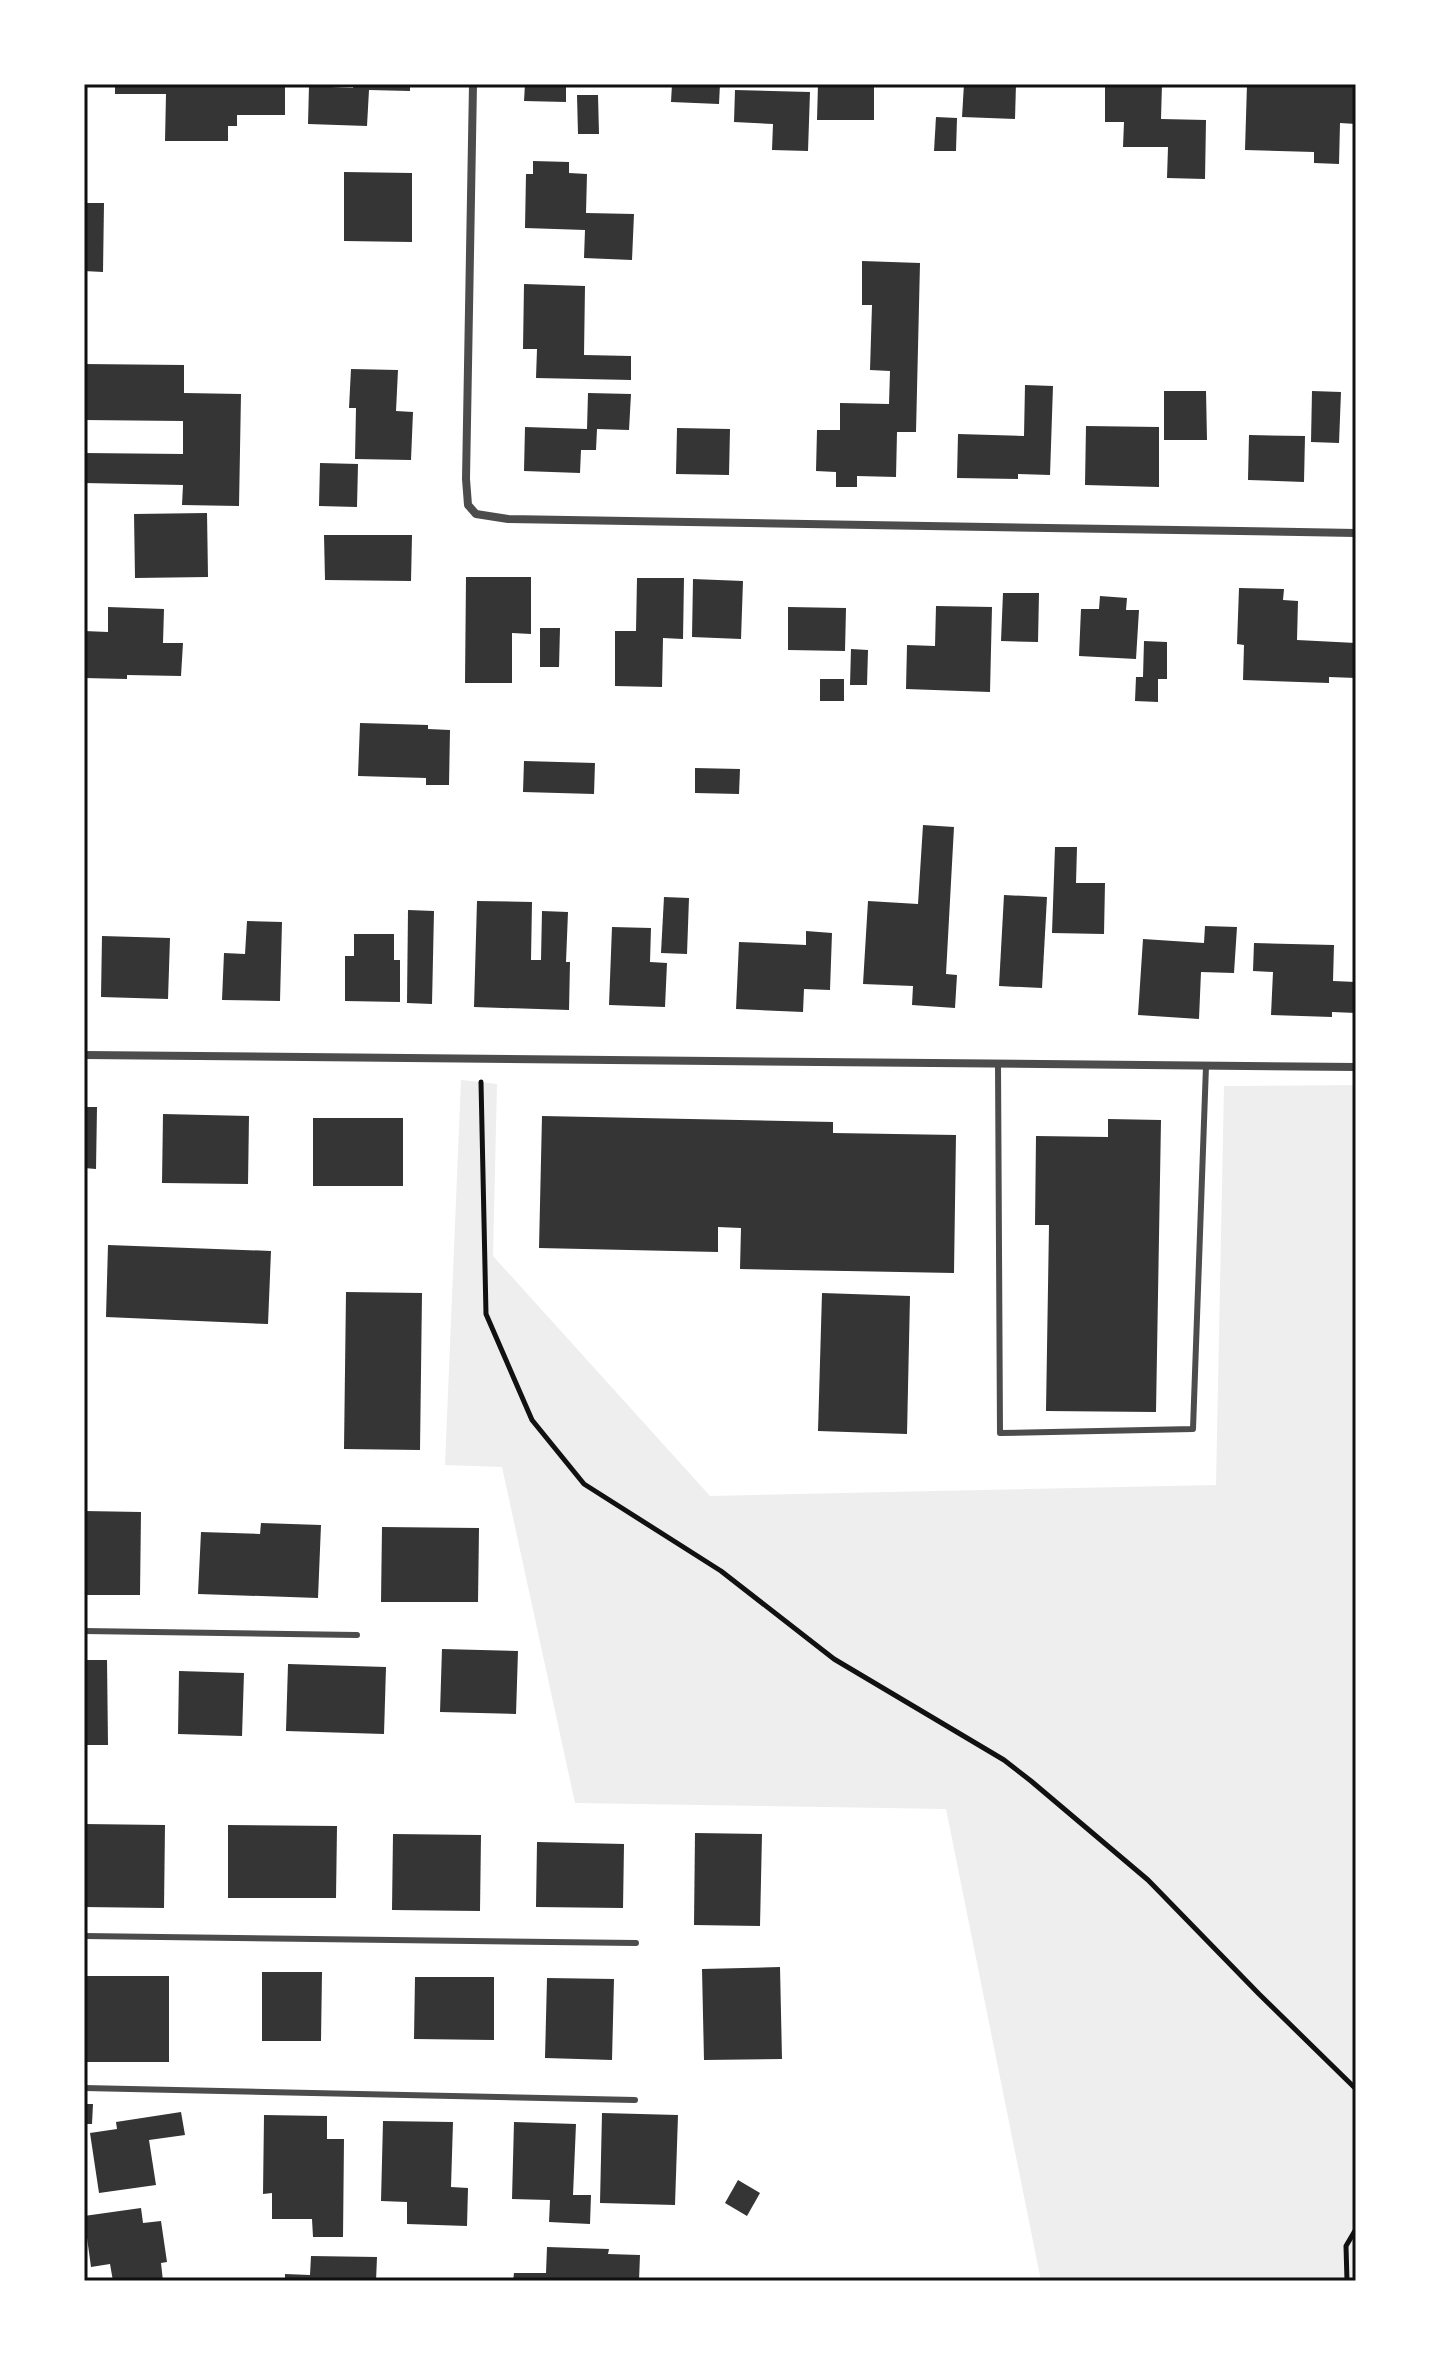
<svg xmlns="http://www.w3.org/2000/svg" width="1440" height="2365" font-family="'Alegreya Sans',sans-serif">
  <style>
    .green { fill: #eee }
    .building { fill: #353535 }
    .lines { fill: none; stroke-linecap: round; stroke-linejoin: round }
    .path { stroke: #111; stroke-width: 5 }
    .service { stroke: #4c4c4c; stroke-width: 6 }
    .minor { stroke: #4c4c4c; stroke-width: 8 }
    .neatline { fill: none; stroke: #111; stroke-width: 3 }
  </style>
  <rect width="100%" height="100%" fill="#fff"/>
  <!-- green -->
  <path class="green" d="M461,1080l36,4 -4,172 217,240 506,-11 8,-399 132,-1v1196h-315l-95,-472 -371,-6 -73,-336 -57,-2z"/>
  <!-- building -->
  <g class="building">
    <path d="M115,84h170v31h-48v11h-9v15h-63l1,-47h-51z"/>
    <path d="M354,84h56v7l-41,-1 -2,36 -59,-2 1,-38 44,2z"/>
    <path d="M525,84h41v18l-42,-1z"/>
    <path d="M672,84h48l-1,20 -48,-2z"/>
    <path d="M818,84h56v36h-57z"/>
    <path d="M964,84h52l-1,35 -53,-2z"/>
    <path d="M1105,84h57l-1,35 45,1 -1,59 -38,-1 1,-31h-45l1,-25h-19z"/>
    <path d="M1247,84h109v40l-16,-1 -1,41 -25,-1v-11l-69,-2z"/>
    <path d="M735,90l75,2 -2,59 -36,-1 1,-26 -39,-2z"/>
    <path d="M577,95h21l1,39h-21z"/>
    <path d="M936,117l21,1 -1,33h-22z"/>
    <path d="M533,161l36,1v11l18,1 -1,39 48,1 -2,46 -48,-2 1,-28 -60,-2 1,-54h7z"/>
    <path d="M344,172l68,1v69l-68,-1z"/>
    <path d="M84,203h20l-1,69 -19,-1z"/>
    <path d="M862,261l58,2 -4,169h-19l-1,45 -39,-1v11h-21v-15l-20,-1 1,-41h23v-27l49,1 1,-33 -20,-1 2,-65h-10z"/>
    <path d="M524,284l61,2 -1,69 47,1v24l-95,-2 1,-29h-14z"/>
    <path d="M84,364l100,1v28l57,1 -2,112 -57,-1 1,-20 -99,-2v-30l99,1v-33l-99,-1z"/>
    <path d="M351,369l47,1 -2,41 17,1 -2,48 -56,-1 1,-51h-7z"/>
    <path d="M1025,385l28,1 -3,89 -32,-1v5l-61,-1 1,-44 66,2z"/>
    <path d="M1164,391h42l1,49h-43z"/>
    <path d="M1312,391l29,1 -2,51 -28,-1z"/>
    <path d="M588,393l43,1 -2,36 -32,-1 -1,21h-15l-1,23 -56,-2 1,-44 62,2z"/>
    <path d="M1086,426l73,1v60l-74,-2z"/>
    <path d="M677,428l53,1 -1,46 -53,-1z"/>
    <path d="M1249,435l56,1 -1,46 -56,-2z"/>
    <path d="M320,463l38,1 -1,43 -38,-1z"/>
    <path d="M207,513l1,64 -73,1 -1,-64z"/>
    <path d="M324,535h88l-1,46 -86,-1z"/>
    <path d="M466,577h65v57l-19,-1v50h-47z"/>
    <path d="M637,578h47l-1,61 -20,-1 -1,49 -47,-1v-55h21z"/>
    <path d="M693,579l50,2 -2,58 -49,-2z"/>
    <path d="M1239,588l45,1 -1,11 15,1 -1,39 59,3v35l-27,-1v6l-86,-3 1,-35 -7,-1z"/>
    <path d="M1003,593h36l-1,49 -37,-1z"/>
    <path d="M1100,596l27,2 -1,12h13l-3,49 -57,-3 2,-47h18z"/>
    <path d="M936,606l56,1 -2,85 -84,-3 1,-44 28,1z"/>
    <path d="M108,607l56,2 -1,34h20l-2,33 -54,-1v4l-43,-1v-47l24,1z"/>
    <path d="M788,607l58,1 -1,43 -57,-1z"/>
    <path d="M540,628h20l-1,39h-19z"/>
    <path d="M1144,641l23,1v37h-9v23l-23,-1 1,-24h7z"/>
    <path d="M851,649l17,1 -1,35h-17z"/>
    <rect x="820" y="679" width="24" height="22"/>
    <path d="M360,723l68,2v4l22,1 -1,55h-23v-7l-68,-2z"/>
    <path d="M524,761l71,2 -1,31 -71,-2z"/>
    <path d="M695,768l45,1 -1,25 -44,-1z"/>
    <path d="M923,825l31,2 -8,147 11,1 -2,33 -43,-3 1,-19 -50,-2 5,-83 50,3z"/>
    <path d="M1055,847h22l-1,36h29l-1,51 -52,-1z"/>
    <path d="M1004,895l43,2 -5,91 -43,-2z"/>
    <path d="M664,897l25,1 -2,56 -26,-1z"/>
    <path d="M477,901l55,1 -1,58h10l1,-49 26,1 -2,50h4l-1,48 -95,-3z"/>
    <path d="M408,910l26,1 -2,93 -25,-1z"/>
    <path d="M247,921l35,1 -2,79 -58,-1 2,-47 21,1z"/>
    <path d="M1205,926l32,1 -3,46 -33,-1 -2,47 -61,-4 5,-76 61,4z"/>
    <path d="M612,927l39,1 -1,34 17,1 -2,44 -56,-2z"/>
    <path d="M806,931l26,2 -2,57 -26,-1 -1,23 -67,-3 3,-67 67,3z"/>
    <path d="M354,934h40v26h6v42l-55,-1v-45h9z"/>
    <path d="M102,936l68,2 -2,61 -67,-2z"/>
    <path d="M1254,943l80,2 -1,36 23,1v31l-24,-1v5l-61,-2 2,-43 -20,-1z"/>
    <path d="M84,1107h13l-1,62 -12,-1z"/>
    <path d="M163,1114l86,2 -1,68 -86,-1z"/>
    <path d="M542,1116l291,6v11l123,2 -2,138 -214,-4 1,-41 -23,-1v25l-179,-4z"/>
    <rect x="313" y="1118" width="90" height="68"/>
    <path d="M1108,1119l53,1 -5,292 -110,-1 3,-186h-14l1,-89 72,1z"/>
    <path d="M108,1245l163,6 -3,73 -162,-7z"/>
    <path d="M346,1292l76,1 -2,157 -76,-1z"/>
    <path d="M822,1293l88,3 -3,138 -89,-3z"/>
    <path d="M84,1511l57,1 -1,83h-56z"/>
    <path d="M261,1523l60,2 -3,73 -120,-4 3,-62 59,2z"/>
    <path d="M382,1527l97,1 -1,74h-97z"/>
    <path d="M442,1649l76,2 -2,63 -76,-2z"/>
    <path d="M84,1660h23l1,85h-24z"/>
    <path d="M288,1664l98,3 -2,67 -98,-3z"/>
    <path d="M179,1671l65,2 -2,63 -64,-2z"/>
    <path d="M84,1824l81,1 -1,83 -80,-1z"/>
    <path d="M228,1825l109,1 -1,72h-108z"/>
    <path d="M695,1833l67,1 -2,92 -66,-1z"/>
    <path d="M393,1834l88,1 -1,76 -88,-1z"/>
    <path d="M537,1842l87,2 -1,64 -87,-1z"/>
    <path d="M780,1967l2,92 -78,1 -2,-91z"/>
    <path d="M262,1972h60l-1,69h-59z"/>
    <rect x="84" y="1976" width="85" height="86"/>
    <path d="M415,1977h79v63l-80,-1z"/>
    <path d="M547,1978l67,1 -2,81 -67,-2z"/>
    <path d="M84,2104h9l-1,20h-8z"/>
    <path d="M181,2112l4,23 -36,5 7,45 -57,8 -9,-60 27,-4 -1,-7z"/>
    <path d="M602,2113l76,2 -3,90 -75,-2z"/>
    <path d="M264,2115l63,1v23h17l-1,98h-30l-1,-18h-40v-26l-9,1z"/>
    <path d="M383,2121l70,1 -2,65 17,1 -1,38 -60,-2v-22l-26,-1z"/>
    <path d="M514,2122l62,2 -3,71h18l-1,29 -41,-2 1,-22 -38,-1z"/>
    <path d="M738,2180l22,13 -13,23 -22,-13z"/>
    <path d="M141,2208l2,15 18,-2 6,41 -6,1 2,18h-50l-3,-17 -19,3 -7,-51z"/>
    <path d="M547,2247l62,2 -1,5 32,1 -1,26h-126l1,-8h32z"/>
    <path d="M311,2256l66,1 -1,24h-91v-7l25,1z"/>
  </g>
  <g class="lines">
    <!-- path -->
    <g class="path">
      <path d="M481,1082l5,232 46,106 52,64 137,87 113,88 170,101 27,21 117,99 111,114 97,95"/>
      <path d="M1347,2281l-1,-35 10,-17"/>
    </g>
    <!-- service -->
    <g class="service">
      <path d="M998,1064l2,369 193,-4 13,-363"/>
      <path d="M84,1631l273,4"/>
      <path d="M84,1936l552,7"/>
      <path d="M84,2088l551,12"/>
    </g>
    <!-- minor -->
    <g class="minor">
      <path d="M473,84l-7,395 2,26 8,9 32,5 848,14"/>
      <path d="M84,1055l1272,12"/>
    </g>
  </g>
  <!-- border -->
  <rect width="1440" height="2365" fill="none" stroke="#ffffff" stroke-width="172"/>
  <rect x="86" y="86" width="1268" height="2193" class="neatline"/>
</svg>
